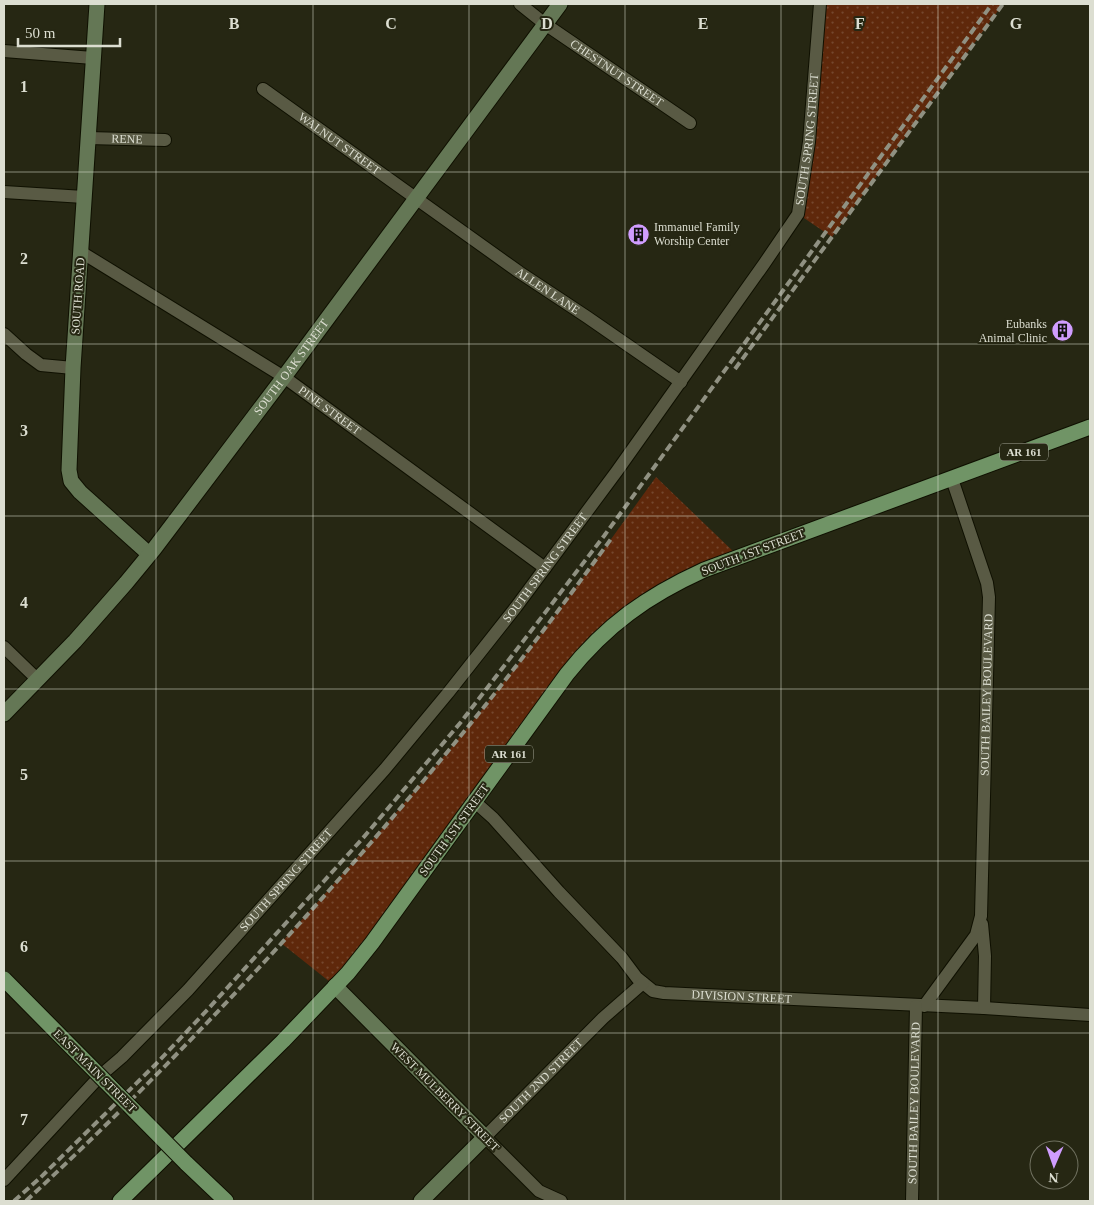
<svg xmlns="http://www.w3.org/2000/svg" width="1094" height="1205" font-family="'Times New Roman',serif">
  <style>
    .grass { fill: url(#grass-dots) }
    .lines { fill: none; stroke-linecap: round; stroke-linejoin: round }
    .street-casing { stroke: #0f1001; stroke-width: 14 }
    .secondary-casing { stroke: #0f1001; stroke-width: 17 }
    .primary-casing { stroke: #0f1001; stroke-width: 17 }
    .street { stroke: #595a44; stroke-width: 12 }
    .secondary { stroke: #647755; stroke-width: 15 }
    .primary { stroke: #709466; stroke-width: 15 }
    .rail { stroke: #909182; stroke-width: 4; stroke-dasharray: 8 4; stroke-linecap: butt }
    .primary-bridge-casing { stroke: #0f1001; stroke-width: 17; stroke-linecap: butt }
    .primary-bridge { stroke: #709466; stroke-width: 15 }
    .grid { fill: none; stroke: #dcded1; stroke-width: 1; stroke-opacity: 0.55 }
    .labels { text-anchor: middle; stroke-width: 4; stroke-linejoin: round; paint-order: stroke }
    .shield { fill: #262713; stroke: #a5a798; stroke-width: 1 }
    .shield-label { font-size: 11px; font-weight: bold; fill: #dcded1 }
    .street-label { font-size: 12px; fill: #dcded1; stroke: #262713 }
    .poi-label { font-size: 12px; fill: #dcded1; stroke: #262713; text-anchor: start }
    .grid-label { font-size: 16px; text-anchor: middle; font-weight: bold; fill: #dcded1; stroke: #262713; stroke-width: 4; stroke-linejoin: round; paint-order: stroke }
  </style>
  <defs>
    <pattern id="grass-dots" width="8" height="8" patternUnits="userSpaceOnUse" patternTransform="scale(1.25)"><rect width="8" height="8" fill="#5f280b"/><path d="M2 2h.1M6 6h.1" fill="none" stroke="#75472e" stroke-width="1.8" stroke-linecap="round"/></pattern>
  </defs>
  <rect width="100%" height="100%" fill="#262713"/>
  <!-- grass -->
  <g class="grass">
    <path d="M820,4h183l-171,233 -34,-23z"/>
    <path d="M656,477l82,79 -34,14 -111,74 -258,342 -54,-43c71,-79 141,-158 207,-241 59,-73 113,-149 168,-225z"/>
  </g>
  <g class="lines">
    <defs>
      <g id="street">
        <path id="s1" d="M520,4l25,20 145,99"/>
        <path d="M4,51l89,7"/>
        <path id="s2" d="M263,89l256,183 68,45 94,65"/>
        <path id="s3" d="M88,138l77,2"/>
        <path d="M4,192l80,5"/>
        <path id="s4" d="M81,252l203,125 261,191"/>
        <path d="M4,334l22,20 15,11 32,3"/>
        <path d="M4,647l33,32"/>
        <path id="s5" d="M475,802l18,16 66,74 63,66 15,20 16,13 11,2 320,15 106,7"/>
        <path d="M982,924l3,32 -1,52"/>
        <path id="s6" d="M924,1006l52,-71 5,-19 8,-319 -2,-14 -35,-104"/>
        <path id="s7" d="M4,1180l97,-105 21,-18 66,-67 197,-221 63,-76 68,-86 101,-136 147,-207 34,-50 11,-72 11,-138"/>
        <path id="s8" d="M561,1201l-22,-10 -54,-54 118,-119 40,-35"/>
        <path id="s9" d="M912,1201l4,-195"/>
      </g>
      <g id="secondary">
        <path d="M97,4l-24,364 -4,102 2,11 9,11 69,62"/>
        <path id="s10" d="M4,714l71,-73 51,-58 28,-34 130,-172 276,-373"/>
        <path d="M335,986l150,151 -64,64"/>
      </g>
      <g id="primary">
        <path d="M186,1163l40,38"/>
        <path d="M120,1201l163,-160 65,-68 24,-30 195,-269c39,-49 80,-78 137,-104l386,-143"/>
      </g>
    </defs>
    <!-- street casing -->
    <use href="#street" class="street-casing"/>
    <!-- secondary casing -->
    <use href="#secondary" class="secondary-casing"/>
    <!-- primary casing -->
    <use href="#primary" class="primary-casing"/>
    <!-- street -->
    <use href="#street" class="street"/>
    <!-- secondary -->
    <use href="#secondary" class="secondary"/>
    <!-- primary -->
    <use href="#primary" class="primary"/>
    <!-- rail -->
    <g class="rail">
      <path d="M735,369l268,-365"/>
      <path d="M14,1201l26,-23 117,-115 52,-55 154,-170 98,-116 143,-186 388,-532"/>
      <path d="M26,1201c166,-154 320,-322 462,-499 42,-53 83,-108 123,-163"/>
    </g>
    <defs>
      <path id="primary-bridge" d="M4,979l182,184"/>
    </defs>
    <!-- primary-bridge casing -->
    <use href="#primary-bridge" class="primary-bridge-casing"/>
    <!-- primary-bridge -->
    <use href="#primary-bridge" class="primary-bridge"/>
  </g>
  <!-- grid -->
  <path class="grid" d="M156,4v1197M313,4v1197M469,4v1197M625,4v1197M781,4v1197M938,4v1197M4,172h1086M4,344h1086M4,516h1086M4,689h1086M4,861h1086M4,1033h1086"/>
  <!-- icons -->
  <defs>
    <symbol id="building-disc" viewBox="-11 -11 22 22"><circle r="9.5" fill="#d09dff" stroke="#262713"/><path d="M-4-6H4V6H1V3H-1V6H-4ZM-2.5-4.3h1.7v1.8h-1.7ZM.8-4.3h1.7v1.8H.8ZM-2.5-1h1.7V.8h-1.7ZM.8-1h1.7V.8H.8Z" fill="#111"/></symbol>
  </defs>
  <g fill-rule="evenodd">
    <use href="#building-disc" x="626" y="222" width="25" height="25"/>
    <use href="#building-disc" x="1050" y="318" width="25" height="25"/>
  </g>
  <g class="labels">
    <!-- shield labels -->
    <g class="shield">
      <rect x="1000" y="443.5" width="48" height="17" rx="4"/>
      <rect x="485" y="745.5" width="48" height="17" rx="4"/>
    </g>
    <g class="shield-label">
      <text x="1024" y="456">AR 161</text>
      <text x="509" y="758">AR 161</text>
    </g>
    <!-- street labels -->
    <g class="street-label">
      <text dy="4" stroke="none"><textPath href="#s1" startOffset="119">CHESTNUT STREET</textPath></text>
      <text dy="4" stroke="none"><textPath href="#s3" startOffset="39">RENE</textPath></text>
      <text dy="4" stroke="none"><textPath href="#s7" startOffset="1328">SOUTH SPRING STREET</textPath></text>
      <text dy="4" stroke="none"><textPath href="#s2" startOffset="94">WALNUT STREET</textPath></text>
      <text dy="4" stroke="none"><textPath href="#s2" startOffset="349">ALLEN LANE</textPath></text>
      <text transform="translate(78 296) rotate(-86)" y="4">SOUTH ROAD</text>
      <text dy="4" stroke="none"><textPath href="#s10" startOffset="451">SOUTH OAK STREET</textPath></text>
      <text dy="4" stroke="none"><textPath href="#s4" startOffset="295">PINE STREET</textPath></text>
      <text transform="translate(753 552) rotate(-21)" y="4">SOUTH 1ST STREET</text>
      <text dy="4" stroke="none"><textPath href="#s7" startOffset="818">SOUTH SPRING STREET</textPath></text>
      <text dy="4" stroke="none"><textPath href="#s6" startOffset="329">SOUTH BAILEY BOULEVARD</textPath></text>
      <text transform="translate(454 830) rotate(-54)" y="4">SOUTH 1ST STREET</text>
      <text dy="4" stroke="none"><textPath href="#s7" startOffset="412">SOUTH SPRING STREET</textPath></text>
      <text dy="4" stroke="none"><textPath href="#s5" startOffset="349">DIVISION STREET</textPath></text>
      <text transform="translate(95 1071) rotate(45)" y="4">EAST MAIN STREET</text>
      <text dy="4" stroke="none"><textPath href="#s8" startOffset="180">SOUTH 2ND STREET</textPath></text>
      <text transform="translate(445 1097) rotate(45)" y="4">WEST MULBERRY STREET</text>
      <text dy="4" stroke="none"><textPath href="#s9" startOffset="98">SOUTH BAILEY BOULEVARD</textPath></text>
    </g>
    <!-- poi labels -->
    <g class="poi-label">
      <text x="654" y="231">Immanuel Family<tspan x="654" dy="14">Worship Center</tspan></text>
      <text x="1047" y="328" text-anchor="end">Eubanks<tspan x="1047" dy="14">Animal Clinic</tspan></text>
    </g>
  </g>
  <g class="grid-label">
    <text x="234" y="29">B</text>
    <text x="391" y="29">C</text>
    <text x="547" y="29">D</text>
    <text x="703" y="29">E</text>
    <text x="860" y="29">F</text>
    <text x="1016" y="29">G</text>
    <text x="24" y="92">1</text>
    <text x="24" y="264">2</text>
    <text x="24" y="436">3</text>
    <text x="24" y="608">4</text>
    <text x="24" y="780">5</text>
    <text x="24" y="952">6</text>
    <text x="24" y="1125">7</text>
  </g>
  <!-- border -->
  <rect width="1094" height="1205" fill="none" stroke="#dcded1" stroke-width="10"/>
  <!-- north arrow -->
  <g transform="translate(1054 1165) rotate(182)"><circle r="24" fill="#262713" stroke="#6f705f"/>
  <path d="M0-4L9 19L0 12L-9 19Z" fill="#d09dff"/>
  <text y="-8" font-size="14" font-weight="bold" text-anchor="middle" fill="#dcded1">N</text>
  </g>
  <!-- scale -->
  <path d="M18 38v8h102v-8" fill="none" stroke="#dcded1" stroke-width="2.5"/>
  <text x="25" y="38" font-size="15" fill="#dcded1" stroke="#262713" stroke-width="4" paint-order="stroke">50 m</text>
</svg>
